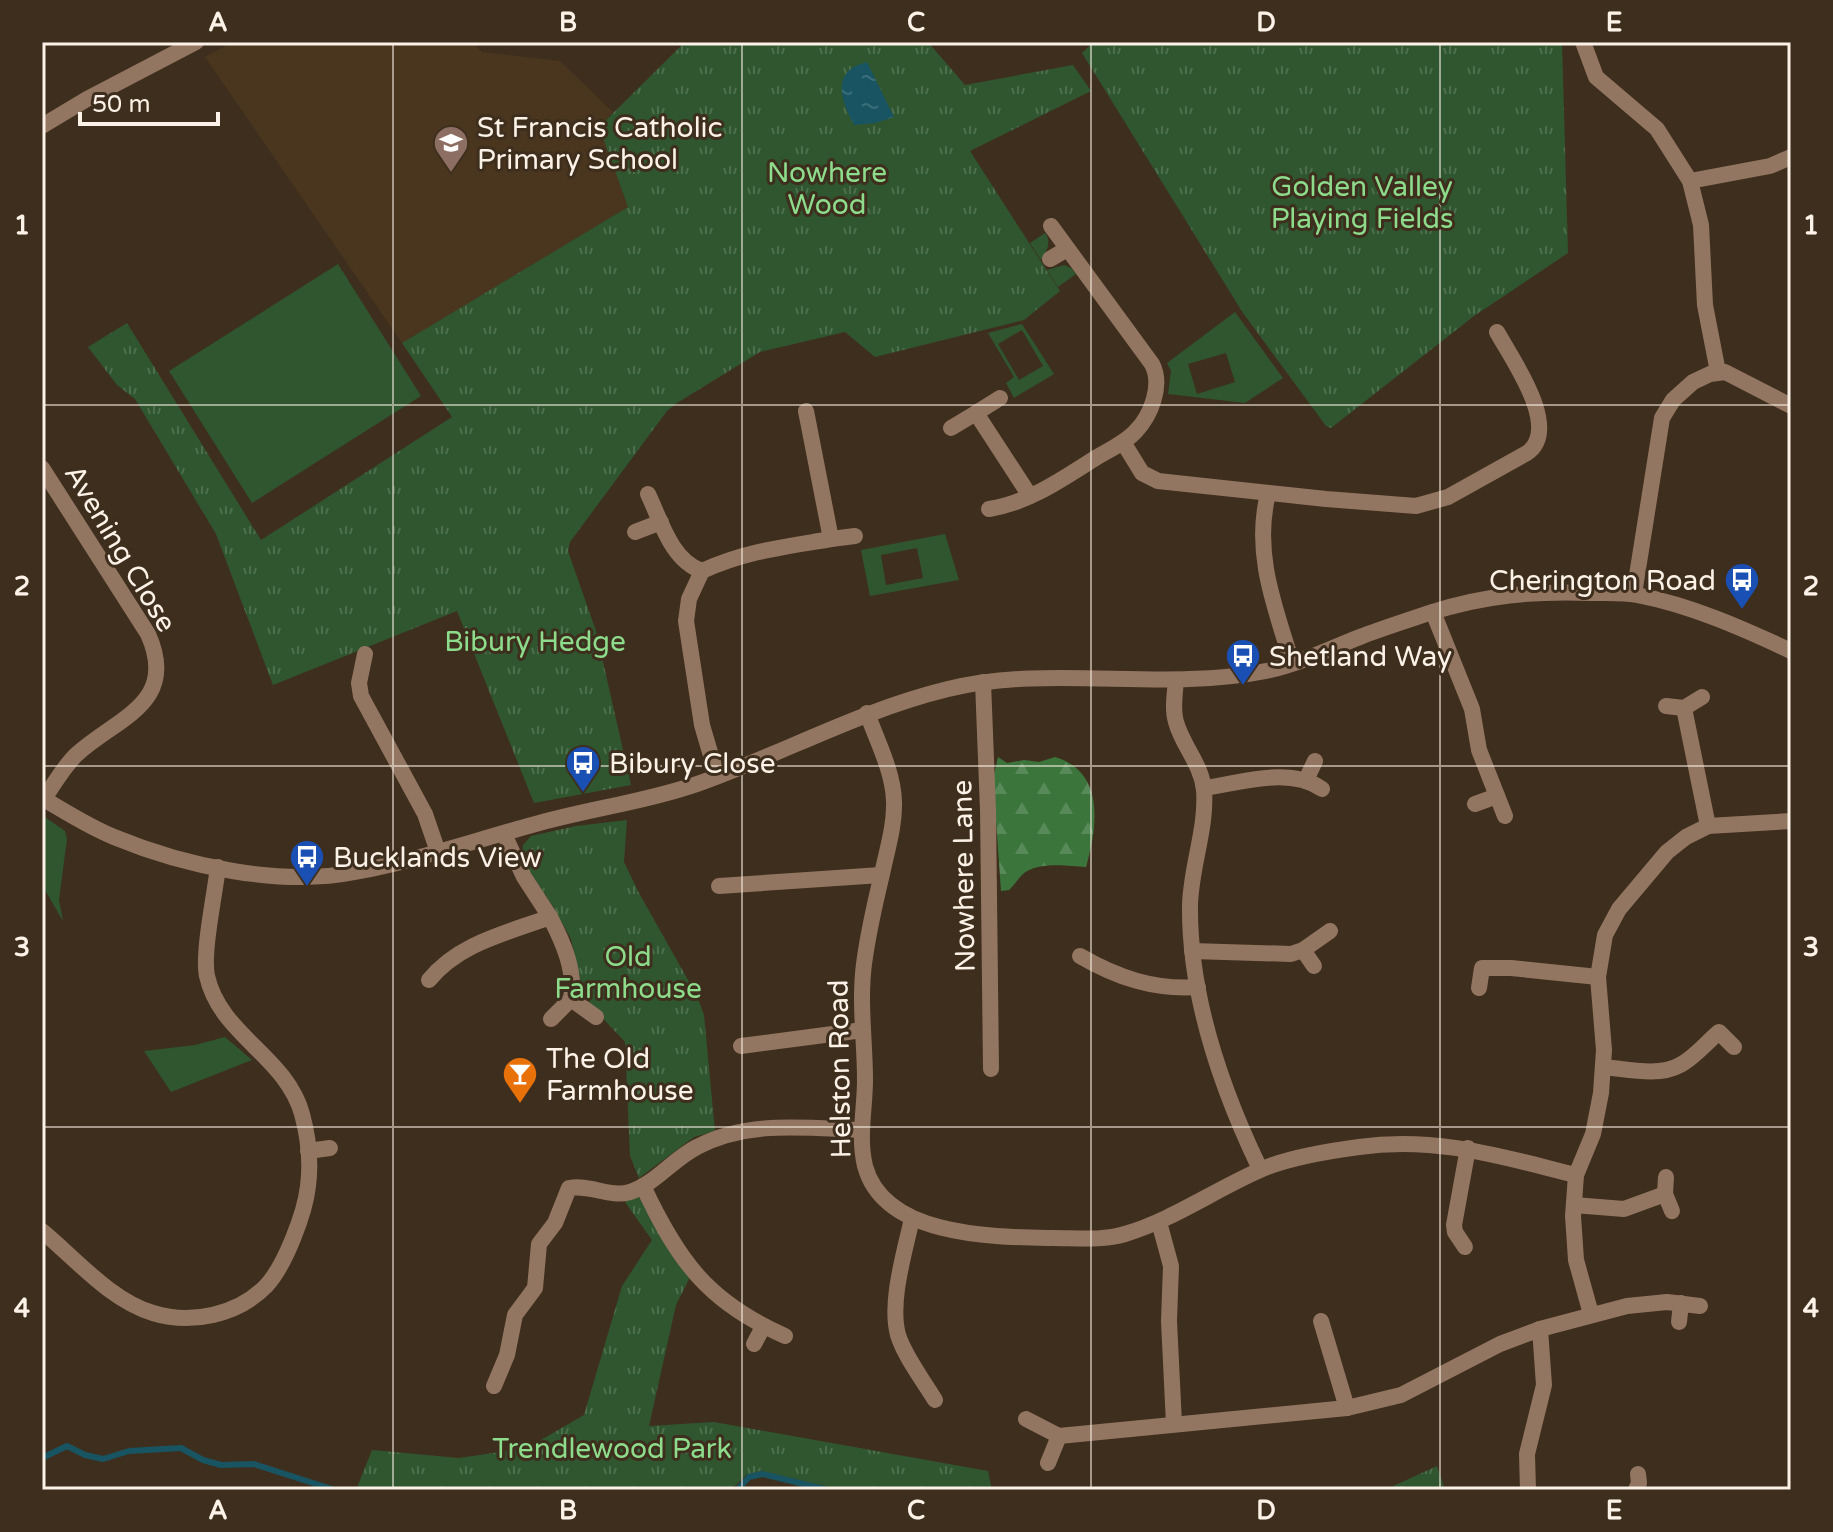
<svg xmlns="http://www.w3.org/2000/svg" width="1833" height="1532" font-family="'Varela Round',sans-serif">
  <style>
    .built { fill: #4a361f }
    .green { fill: #2f562f; fill-rule: evenodd }
    .forest { fill: url(#forest-firs) }
    .park { fill: url(#park-tufts) }
    .water { fill: url(#water-ripples) }
    .lines { fill: none; stroke-linecap: round; stroke-linejoin: round }
    .stream { stroke: #185462; stroke-width: 6 }
    .minor { stroke: #937661; stroke-width: 16 }
    .tertiary { stroke: #937661; stroke-width: 16 }
    .grid { fill: none; stroke: #fcf2e7; stroke-width: 2; stroke-opacity: 0.55 }
    .labels { text-anchor: middle; stroke-width: 6; stroke-linejoin: round; paint-order: stroke }
    .poi-label { font-size: 28px; fill: #fcf2e7; stroke: #3e2e1d; text-anchor: start }
    .park-label { font-size: 28px; fill: #8ddc8c; stroke: #3e2e1d }
    .street-label { font-size: 28px; fill: #fcf2e7; stroke: #3e2e1d }
    .neatline { fill: none; stroke: #fcf2e7; stroke-width: 3 }
    .grid-label { font-size: 26px; text-anchor: middle; font-weight: bold; fill: #fcf2e7 }
  </style>
  <defs>
    <pattern id="forest-firs" width="22" height="20" patternUnits="userSpaceOnUse" patternTransform="scale(2)"><rect width="22" height="20" fill="#3b753c"/><path d="M5 1l3.5 6h-7zM16 11l3.5 6h-7z" fill="#588958"/></pattern>
    <pattern id="park-tufts" width="24" height="20" patternUnits="userSpaceOnUse" patternTransform="scale(2)"><rect width="24" height="20" fill="#2f562f"/><path d="M3 7l-1-3M5 7V3M7 7l1-3M15 17l-1-3M17 17v-4M19 17l1-3" fill="none" stroke="#4e6f4d"/></pattern>
    <pattern id="water-ripples" width="26" height="14" patternUnits="userSpaceOnUse" patternTransform="scale(2)"><rect width="26" height="14" fill="#185462"/><path d="M2 4q2-2 4 0t4 0M15 11q2-2 4 0t4 0" fill="none" stroke="#3a6d78"/></pattern>
  </defs>
  <rect width="100%" height="100%" fill="#3e2e1d"/>
  <!-- built -->
  <path class="built" d="M233,42h239l10,10 78,9 53,51 -14,15 29,80 -226,136 -197,-286z"/>
  <!-- green -->
  <g class="green">
    <path d="M1045,233c7,9 2,18 -4,27l-11,-17z"/>
    <path d="M338,264l83,132 -169,107 -83,-132z"/>
    <path d="M1064,265l7,3 5,6 -18,13 -11,-17z"/>
    <path d="M1235,312l48,66 -38,25 -77,-9 3,-23 -4,-8zM1226,353l9,29 -38,12 -9,-30z"/>
    <path d="M1022,324l32,50 -40,24 -8,-15 8,-6 -26,-44zM1022,330l21,36 -24,14 -21,-36z"/>
    <path d="M945,534l14,46 -89,16 -9,-46zM917,548l6,30 -37,7 -5,-30z"/>
    <path d="M42,815l23,16 2,8 -8,61 4,21 -21,-36z"/>
    <path d="M225,1037l27,23 -81,32 -27,-41 51,-6z"/>
  </g>
  <!-- forest -->
  <path class="forest" d="M998,757l9,6 17,-3 15,2 16,-5c51,15 42,71 31,110 -18,-1 -50,-6 -64,8 -5,5 -8,11 -13,15l-8,1 -8,-112z"/>
  <!-- park -->
  <g class="park">
    <path d="M685,42h243l37,43 108,-20 18,26 -121,60 90,140 -36,29 -149,37 -30,-25 -85,20 -83,51 -10,8 -97,131 -2,9 28,80 35,154 -97,18 -77,-192 -184,74 -57,-151 -81,-135 -18,-14 -29,-38 39,-24 134,217 191,-123 -50,-74 226,-136 -29,-80z"/>
    <path d="M1093,42h469l6,211 -94,63 -143,112 -5,-2 -83,-113 -161,-260z"/>
    <path d="M627,820l-3,42 15,31 58,103 7,19 11,116 -21,6 -55,41 -9,-22 -5,-114 -30,-32 -12,-17 -12,-54 -17,-31 -32,-48 1,-15 8,-9 45,-10z"/>
    <path d="M643,1192l47,85 -14,28 -27,121 65,-4 274,49 4,19h-151l-80,-19 -15,4 -15,15h-375l16,-40 87,8 68,-10 57,-33 38,-129 30,-46 -27,-38z"/>
    <path d="M1437,1466l8,24h-71l15,-2z"/>
  </g>
  <!-- water -->
  <path class="water" d="M867,62l27,55 -19,6 -21,2c-13,-25 -24,-54 13,-63z"/>
  <g class="lines">
    <!-- stream -->
    <g class="stream">
      <path d="M42,1458l25,-12 18,9 18,4 26,-8 52,-3 22,12 18,5 33,-1 81,26"/>
      <path d="M737,1490l12,-13 13,-3 66,16"/>
    </g>
    <!-- minor -->
    <g class="minor">
      <path d="M1583,42l13,35 61,52 33,52 11,44 4,80 13,67"/>
      <path d="M1690,181l80,-15 21,-9"/>
      <path d="M1050,259l17,-10"/>
      <path d="M976,413l24,-15"/>
      <path d="M951,428l25,-15 54,83"/>
      <path d="M1123,442l19,31 16,8 168,18 90,7 32,-9 79,-44c35,-24 -15,-94 -30,-121"/>
      <path d="M42,468l106,166c31,69 -30,83 -71,120 -13,12 -23,30 -33,45"/>
      <path d="M648,494c13,27 23,66 54,77"/>
      <path d="M1268,494c-15,59 7,113 24,169"/>
      <path d="M989,509c39,-6 72,-29 105,-50 14,-9 30,-15 41,-27 16,-16 28,-47 17,-68l-101,-138"/>
      <path d="M635,532l26,-10"/>
      <path d="M831,539l24,-3"/>
      <path d="M1634,594l28,-176 11,-18 20,-18 17,-8 15,-2 66,34"/>
      <path d="M1433,612l39,97 7,41 26,66"/>
      <path d="M365,654l-6,29 2,13 64,118 13,38"/>
      <path d="M1176,680c-1,13 -4,29 0,42 7,25 25,41 28,68 3,38 -13,76 -14,115 -1,92 31,183 70,264"/>
      <path d="M983,682l5,128 3,259"/>
      <path d="M1666,706l18,2 18,-11"/>
      <path d="M1684,708l24,118"/>
      <path d="M867,713c10,28 26,58 27,88 1,24 -7,49 -12,73 -7,29 -14,59 -18,90 -5,39 1,77 1,116 0,29 -7,57 0,86 19,71 128,71 187,72 24,0 50,3 73,-4 47,-14 88,-43 133,-63 27,-13 71,-20 101,-24 78,-11 143,10 217,28"/>
      <path d="M717,776l-15,-51 -16,-104 3,-22 13,-28c44,-20 82,-24 129,-32l-25,-128"/>
      <path d="M1306,780l9,-19"/>
      <path d="M1204,788c37,-5 85,-22 118,1"/>
      <path d="M1475,804l22,-8"/>
      <path d="M719,886l162,-11"/>
      <path d="M550,917c13,25 26,54 21,82l-20,20"/>
      <path d="M1303,950l11,16"/>
      <path d="M1192,951l99,3 12,-4 27,-19"/>
      <path d="M1080,956c38,22 74,34 118,31"/>
      <path d="M429,980c30,-37 78,-47 121,-63l-26,-40 -20,-43"/>
      <path d="M1479,988l3,-20h29l87,9"/>
      <path d="M571,999l25,18"/>
      <path d="M741,1046l122,-16"/>
      <path d="M1604,1067c23,2 55,10 76,-2 14,-7 27,-23 39,-33l15,15"/>
      <path d="M308,1151l22,-3"/>
      <path d="M1666,1177l-1,17 7,17"/>
      <path d="M643,1186c35,75 65,116 142,150"/>
      <path d="M1574,1205l50,4 41,-15"/>
      <path d="M912,1218c-7,34 -23,83 -14,117 7,22 25,45 37,65"/>
      <path d="M1159,1222l12,44 -2,55 5,103"/>
      <path d="M42,1231c34,28 68,69 111,82 38,12 85,2 113,-27 19,-20 39,-73 42,-100 3,-23 0,-50 -6,-72 -16,-58 -82,-79 -95,-138 -5,-22 8,-83 11,-109"/>
      <path d="M1465,1247l-10,-15 -1,-7 14,-77"/>
      <path d="M1591,1314l-15,-54 -3,-44 3,-41 17,-41 8,-41 3,-43 -6,-73 7,-42 14,-26 48,-57 19,-15 22,-11 83,-5"/>
      <path d="M1321,1321l26,87"/>
      <path d="M1679,1322l2,-19"/>
      <path d="M754,1344l9,-17"/>
      <path d="M494,1386l13,-31 8,-40 20,-27 4,-44 16,-21 14,-35c21,-4 41,10 61,4 25,-8 43,-33 67,-45 51,-27 108,-19 164,-17"/>
      <path d="M1026,1419l33,17 -11,27"/>
      <path d="M1059,1436l288,-28 54,-13 99,-51 40,-15 87,-23 40,-4 33,4"/>
      <path d="M1528,1490l-1,-36 17,-69 -4,-56"/>
      <path d="M1636,1490l3,-7 -1,-9"/>
    </g>
    <!-- tertiary -->
    <g class="tertiary">
      <path d="M42,126l45,-27 109,-57"/>
      <path d="M42,798c24,14 47,29 72,39 70,29 166,50 241,35 60,-11 118,-31 177,-47 55,-16 114,-23 168,-42 84,-30 161,-73 248,-94 104,-25 212,3 318,-18 33,-7 63,-22 94,-34 23,-9 46,-16 69,-24 56,-18 104,-22 162,-20 15,0 31,-1 46,2 53,10 105,33 154,56"/>
    </g>
  </g>
  <!-- grid -->
  <path class="grid" d="M393,42v1448M742,42v1448M1091,42v1448M1440,42v1448M42,405h1749M42,766h1749M42,1127h1749"/>
  <!-- icons -->
  <defs>
    <symbol id="school-pin" viewBox="-11 -11 22 30"><path d="M0 17L-7.5 6A9.5 9.5 0 1 1 7.5 6Z" fill="#8d6e63" stroke="#3e2e1d"/><path d="M0-5L7-2L0 1L-7-2ZM-4 1L0 2.5L4 1V4Q0 6-4 4Z" fill="#fff"/></symbol>
    <symbol id="bus-pin" viewBox="-11 -11 22 30"><path d="M0 17L-7.5 6A9.5 9.5 0 1 1 7.5 6Z" fill="#1a4fb4" stroke="#3e2e1d"/><path d="M-5-6H5V4H4V6H2V4H-2V6H-4V4H-5ZM-3.5-4V0h7V-4ZM-3.5 1.2v1.5H-2V1.2ZM2 1.2v1.5H3.5V1.2Z" fill="#fff"/></symbol>
    <symbol id="bar-pin" viewBox="-11 -11 22 30"><path d="M0 17L-7.5 6A9.5 9.5 0 1 1 7.5 6Z" fill="#e8710a" stroke="#3e2e1d"/><path d="M-6-5H6L.8 .8V4.5H3.5V6h-7V4.5H-.8V.8Z" fill="#fff"/></symbol>
  </defs>
  <g fill-rule="evenodd">
    <use href="#school-pin" x="431" y="123" width="40" height="54"/>
    <use href="#bus-pin" x="1722" y="560" width="40" height="54"/>
    <use href="#bus-pin" x="1223" y="636" width="40" height="54"/>
    <use href="#bus-pin" x="563" y="743" width="40" height="54"/>
    <use href="#bus-pin" x="287" y="837" width="40" height="54"/>
    <use href="#bar-pin" x="500" y="1054" width="40" height="54"/>
  </g>
  <g class="labels">
    <!-- poi labels -->
    <g class="poi-label">
      <text x="477" y="137">St Francis Catholic<tspan x="477" dy="32">Primary School</tspan></text>
      <text x="1716" y="590" text-anchor="end">Cherington Road</text>
      <text x="1269" y="666">Shetland Way</text>
      <text x="609" y="773">Bibury Close</text>
      <text x="333" y="867">Bucklands View</text>
      <text x="546" y="1068">The Old<tspan x="546" dy="32">Farmhouse</tspan></text>
    </g>
    <!-- park labels -->
    <g class="park-label">
      <text x="827" y="182">Nowhere<tspan x="827" dy="32">Wood</tspan></text>
      <text x="1362" y="196">Golden Valley<tspan x="1362" dy="32">Playing Fields</tspan></text>
      <text x="535" y="651">Bibury Hedge</text>
      <text x="628" y="966">Old<tspan x="628" dy="32">Farmhouse</tspan></text>
      <text x="612" y="1458">Trendlewood Park</text>
    </g>
    <!-- street labels -->
    <g class="street-label">
      <text transform="translate(121 548) rotate(59)" y="10">Avening Close</text>
      <text transform="translate(963 876) rotate(-91)" y="10">Nowhere Lane</text>
      <text transform="translate(839 1069) rotate(-91)" y="10">Helston Road</text>
    </g>
  </g>
  <!-- border -->
  <rect width="1833" height="1532" fill="none" stroke="#3e2e1d" stroke-width="88"/>
  <!-- scale -->
  <path d="M80 112v12h138v-12" fill="none" stroke="#fcf2e7" stroke-width="4"/>
  <text x="92" y="112" font-size="24" fill="#fcf2e7" stroke="#3e2e1d" stroke-width="6" paint-order="stroke">50 m</text>
  <rect x="44" y="44" width="1745" height="1444" class="neatline"/>
  <g class="grid-label">
    <text x="218" y="31">A</text>
    <text x="568" y="31">B</text>
    <text x="916" y="31">C</text>
    <text x="1266" y="31">D</text>
    <text x="1614" y="31">E</text>
    <text x="22" y="234">1</text>
    <text x="1811" y="234">1</text>
    <text x="22" y="595">2</text>
    <text x="1811" y="595">2</text>
    <text x="22" y="956">3</text>
    <text x="1811" y="956">3</text>
    <text x="22" y="1317">4</text>
    <text x="1811" y="1317">4</text>
    <text x="218" y="1519">A</text>
    <text x="568" y="1519">B</text>
    <text x="916" y="1519">C</text>
    <text x="1266" y="1519">D</text>
    <text x="1614" y="1519">E</text>
  </g>
</svg>
